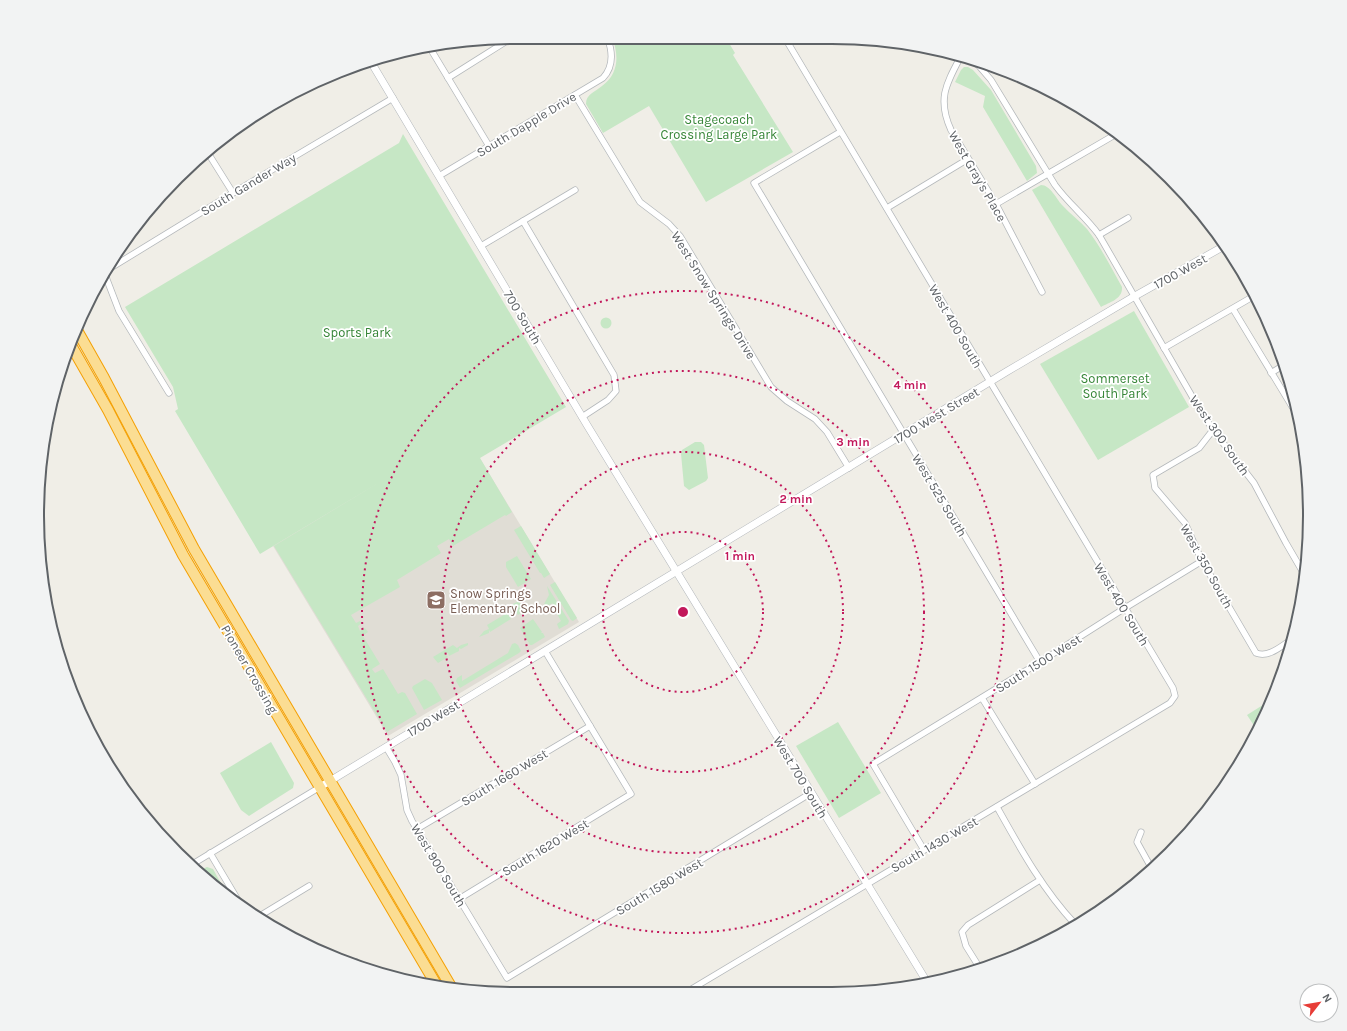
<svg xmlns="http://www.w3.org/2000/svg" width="1347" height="1031" font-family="Karla,sans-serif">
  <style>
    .education { fill: #e0ddd5 }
    .green { fill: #c6e7c5 }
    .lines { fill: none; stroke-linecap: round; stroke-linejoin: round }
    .street-casing { stroke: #b4b8bb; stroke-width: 7 }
    .secondary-casing { stroke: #b3b7bb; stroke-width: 8 }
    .highway-casing { stroke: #f4a004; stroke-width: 12 }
    .street { stroke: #fff; stroke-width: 5.5 }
    .secondary { stroke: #fff; stroke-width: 7 }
    .highway { stroke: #fbdd93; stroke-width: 10 }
    .ring { fill: none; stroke: #c2185b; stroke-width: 2; stroke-dasharray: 2 4 }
    .labels { text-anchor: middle; stroke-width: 3.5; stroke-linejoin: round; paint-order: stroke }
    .park-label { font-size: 13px; fill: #378638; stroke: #fff }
    .street-label { font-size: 13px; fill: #5f6367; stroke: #fff }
    .education-label { font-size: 13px; fill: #785e54; stroke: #fff; text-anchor: start }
    .rim { fill: none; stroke: #5f6367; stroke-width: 2 }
    .centre { fill: #c2185b; stroke: #fff; stroke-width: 2 }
    .ring-label { font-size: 12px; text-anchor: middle; font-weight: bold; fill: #c2185b; stroke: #fff; stroke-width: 3.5; stroke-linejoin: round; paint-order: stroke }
  </style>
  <rect width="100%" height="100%" fill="#f0eee7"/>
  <!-- education -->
  <path class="education" d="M464,432l115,190 -191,114 -115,-190z"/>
  <!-- green -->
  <g class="green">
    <path d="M612,37l114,1 9,15 -2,2 60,97 -87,50 -57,-96 -46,27 -17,-29c0,-10 9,-12 16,-18 17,-12 17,-31 10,-49z"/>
    <path d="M964,67h4l5,3 18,20 45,76 1,7 -10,8 -44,-74 2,-11 -30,-14 6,-12z"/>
    <path d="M403,134l163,273 -86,51 32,54 -6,4 -1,-1 -52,31 -4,-7 -12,7 4,7 -44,27 3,7 -49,28 5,8 4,-2 2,2 -4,3 2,5 5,-3 3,4 -5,4 17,28 -8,5 3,4 8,-4 15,25 4,-2 3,1 12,21 -30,18 -113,-186 111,-67 -125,75 -85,-143 3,-2 -5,-22 -48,-80 274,-164z"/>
    <path d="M1041,185c9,0 15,13 21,20 8,9 17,15 25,24 12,15 25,40 35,58 1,12 -12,15 -21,20l-69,-117z"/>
    <path d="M1134,311l55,96 -91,53 -58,-96z"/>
    <circle cx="606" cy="323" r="5.5"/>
    <path d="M695,442h6l3,3 4,33 -2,3 -17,9 -5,-4 -3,-32 1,-4z"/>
    <path d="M521,526l29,48 -6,4 -3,-5h-1l-26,-43z"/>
    <path d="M517,556l14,23 -13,8 -12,-20v-5z"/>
    <path d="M555,582l22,36 -4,3 -2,-1 -21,-35z"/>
    <path d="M547,586l22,35 -1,3 -9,5 -2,-5 4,-3 -9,-16 1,-2 -6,3 -3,-2 5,-9z"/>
    <path d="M519,601l5,10 -6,4 -7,-10z"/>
    <path d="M507,613l4,6 -21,13 -1,-2v3l-10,4 5,-6 5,-2 -2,-4z"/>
    <path d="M533,619l9,13 -1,1h2l2,4 -13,8h-2l-10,-17z"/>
    <path d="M468,643v2l-7,4 -2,-1v3l-10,5 -1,-3h-2l-1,1 3,3 -10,6 -5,-6 20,-12 4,3 4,-3z"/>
    <path d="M515,643l3,2 3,6 -2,2 -59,35 -4,-7 1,-3 5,-3v6l46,-28 4,-9z"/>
    <path d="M425,679l7,4 10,17 -18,10 -12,-22 1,-2z"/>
    <path d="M1274,698l-1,1 -16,31 -10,-15z"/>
    <path d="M838,722l43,71 -42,25 -43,-72z"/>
    <path d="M271,742l23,41 -1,5 -44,28 -8,-6 -21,-37z"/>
    <path d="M207,867l6,2 15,27 -30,-25z"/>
  </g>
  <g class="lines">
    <defs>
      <g id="street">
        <path d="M430,48l59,98"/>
        <path d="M961,56c-15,28 -24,43 -10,74l45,74 46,88"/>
        <path d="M968,58l11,8 12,14 64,105c13,18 31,32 44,50l94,163 20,32 41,53 32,60 18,31"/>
        <path d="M448,78l65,-41"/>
        <path d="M575,95l65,107 29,22 11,12 91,151 16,14 28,18 12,13 22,36"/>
        <path d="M840,132l-86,51 286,479"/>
        <path d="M208,153l25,40"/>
        <path d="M439,176l164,-98c11,-12 10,-26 4,-41"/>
        <path d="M996,204l122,-71"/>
        <path d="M887,208l81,-49"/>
        <path d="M523,221l91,154 2,16 -8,9 -26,17"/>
        <path d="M1099,235l29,-17"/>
        <path d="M481,246l94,-56"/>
        <path d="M104,272l129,-79 160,-95"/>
        <path d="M104,272l15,39 50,82"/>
        <path d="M1233,309l66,109"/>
        <path d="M1164,348l90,-52"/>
        <path d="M1271,373l13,-8"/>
        <path d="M1213,430l-14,18 -46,27 2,13 30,35 17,38 54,92c13,5 25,-7 35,-13"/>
        <path d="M982,698l53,86"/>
        <path d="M386,747l9,15 6,13 6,35 5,11 95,157 304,-185"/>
        <path d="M997,807c23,41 46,83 78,117"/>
        <path d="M417,829l173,-103"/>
        <path d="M1141,832l-4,10 15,27"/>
        <path d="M924,850l-51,-86 167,-102 85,-54 77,-47"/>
        <path d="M210,853l32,54"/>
        <path d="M191,865l129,-78"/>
        <path d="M459,899l172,-105 -86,-143"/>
        <path d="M258,917l51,-31"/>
        <path d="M352,964l4,-2"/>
        <path d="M981,970l-15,-24 -4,-14 6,-7 72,-45"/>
        <path d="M690,990l480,-287 5,-7 -2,-8 -388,-650"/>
      </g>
      <g id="secondary">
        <path d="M371,62l216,363 340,557"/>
        <path d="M320,787l686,-415 129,-76 91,-51"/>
      </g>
      <g id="highway">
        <path d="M78,332l26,46 90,171 259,441"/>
        <path d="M72,347l36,63 75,145 254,431"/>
      </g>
    </defs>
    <!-- street casing -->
    <use href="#street" class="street-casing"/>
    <!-- secondary casing -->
    <use href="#secondary" class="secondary-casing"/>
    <!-- highway casing -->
    <use href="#highway" class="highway-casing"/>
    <!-- street -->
    <use href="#street" class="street"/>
    <!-- secondary -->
    <use href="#secondary" class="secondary"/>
    <!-- highway -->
    <use href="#highway" class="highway"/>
  </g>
  <!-- distance rings -->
  <g class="ring">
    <circle cx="683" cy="612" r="80"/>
    <circle cx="683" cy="612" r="160"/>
    <circle cx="683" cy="612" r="241"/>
    <circle cx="683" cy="612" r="321"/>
  </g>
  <!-- icons -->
  <defs>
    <symbol id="school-square" viewBox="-11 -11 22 22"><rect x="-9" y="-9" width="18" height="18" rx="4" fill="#8d6e63" stroke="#fff"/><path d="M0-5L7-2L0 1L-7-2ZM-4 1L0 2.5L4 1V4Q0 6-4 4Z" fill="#fff"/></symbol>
  </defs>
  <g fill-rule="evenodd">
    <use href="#school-square" x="425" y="589" width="22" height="22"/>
  </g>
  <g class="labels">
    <!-- park labels -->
    <g class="park-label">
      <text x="719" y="124">Stagecoach<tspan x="719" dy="15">Crossing Large Park</tspan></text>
      <text x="357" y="337">Sports Park</text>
      <text x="1115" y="383">Sommerset<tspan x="1115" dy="15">South Park</tspan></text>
    </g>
    <!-- street labels -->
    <g class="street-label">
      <text transform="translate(526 124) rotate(-31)" y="5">South Dapple Drive</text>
      <text transform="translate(978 176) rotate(60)" y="5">West Gray's Place</text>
      <text transform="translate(248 184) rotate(-31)" y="5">South Gander Way</text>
      <text transform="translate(1180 271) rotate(-29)" y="5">1700 West</text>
      <text transform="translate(714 295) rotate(58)" y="5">West Snow Springs Drive</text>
      <text transform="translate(523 317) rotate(59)" y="5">700 South</text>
      <text transform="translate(956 326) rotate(60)" y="5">West 400 South</text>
      <text transform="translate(936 415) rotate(-31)" y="5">1700 West Street</text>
      <text transform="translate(1220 435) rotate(55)" y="5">West 300 South</text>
      <text transform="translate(940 495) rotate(59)" y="5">West 525 South</text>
      <text transform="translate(1207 566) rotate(61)" y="5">West 350 South</text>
      <text transform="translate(1122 604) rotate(59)" y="5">West 400 South</text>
      <text transform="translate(1038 663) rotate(-32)" y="5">South 1500 West</text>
      <text transform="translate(250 669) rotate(60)" y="5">Pioneer Crossing</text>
      <text transform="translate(433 718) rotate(-31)" y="5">1700 West</text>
      <text transform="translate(504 777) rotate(-31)" y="5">South 1660 West</text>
      <text transform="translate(801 777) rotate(59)" y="5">West 700 South</text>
      <text transform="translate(934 844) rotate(-30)" y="5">South 1430 West</text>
      <text transform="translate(545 847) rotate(-31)" y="5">South 1620 West</text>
      <text transform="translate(439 865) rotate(59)" y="5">West 900 South</text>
      <text transform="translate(659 886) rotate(-31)" y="5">South 1580 West</text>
    </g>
    <!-- education labels -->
    <g class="education-label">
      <text x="450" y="598">Snow Springs<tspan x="450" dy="15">Elementary School</tspan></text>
    </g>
  </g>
  <!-- crop -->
  <path d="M0 0H1347V1031H0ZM515 44H832A471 471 0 0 1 1303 515V516A471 471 0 0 1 832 987H515A471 471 0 0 1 44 516V515A471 471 0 0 1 515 44Z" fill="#f2f3f3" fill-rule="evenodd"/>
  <path class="rim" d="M515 44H832A471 471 0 0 1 1303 515V516A471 471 0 0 1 832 987H515A471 471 0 0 1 44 516V515A471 471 0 0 1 515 44Z"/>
  <circle cx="683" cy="612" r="6" class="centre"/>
  <g class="ring-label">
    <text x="910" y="389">4 min</text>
    <text x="853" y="446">3 min</text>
    <text x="796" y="503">2 min</text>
    <text x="740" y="560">1 min</text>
  </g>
  <!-- north arrow -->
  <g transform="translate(1319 1003) rotate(59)"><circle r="19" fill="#ffffff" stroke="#bfc1c2"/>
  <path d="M0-3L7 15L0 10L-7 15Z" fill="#e73d37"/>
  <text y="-6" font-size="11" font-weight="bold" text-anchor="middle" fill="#5f6367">N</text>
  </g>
</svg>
